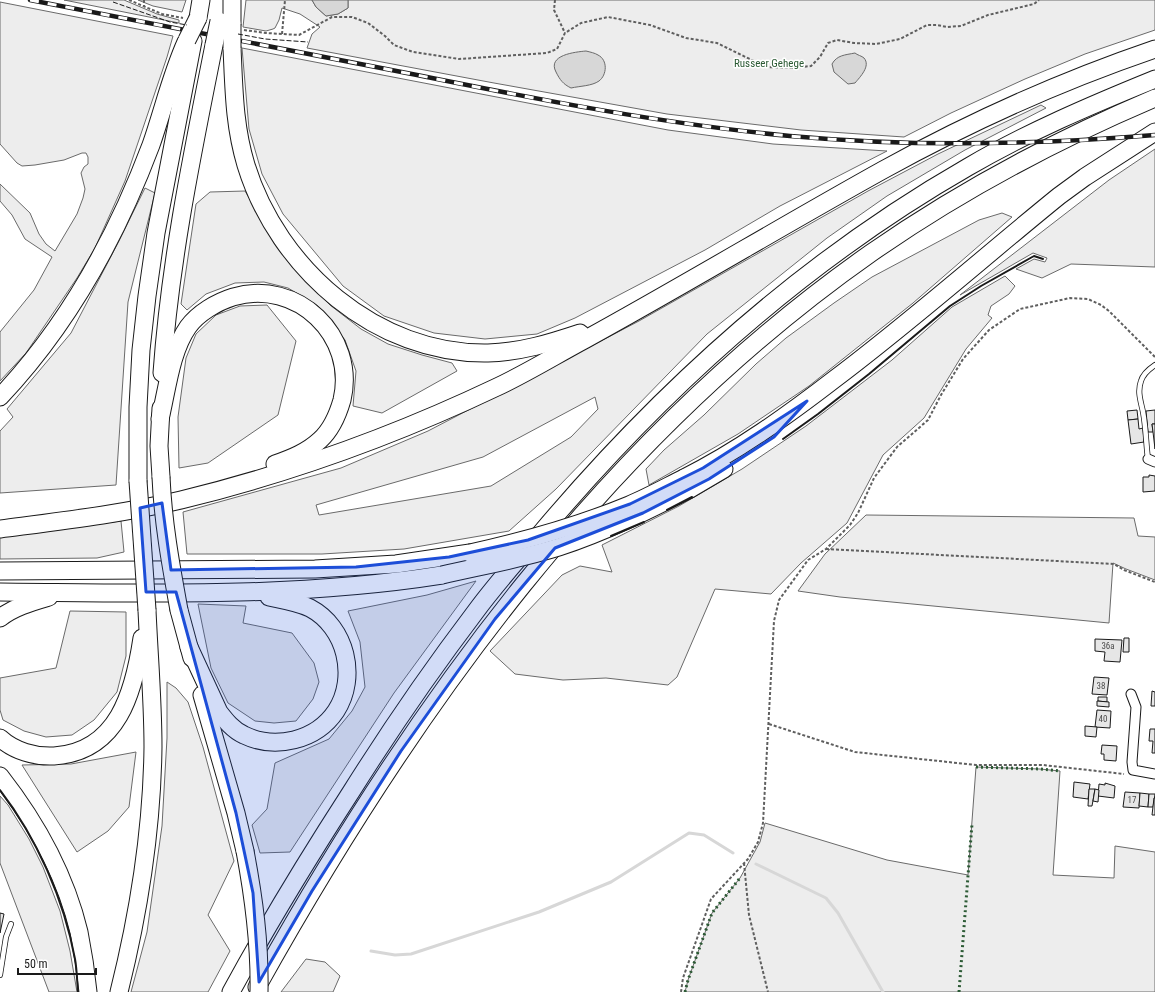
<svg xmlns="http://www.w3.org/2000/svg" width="1155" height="992" font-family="'Roboto Condensed',sans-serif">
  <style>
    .built { fill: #ededed; stroke: #6a6a6a; fill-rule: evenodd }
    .water { fill: #d7d7d7; stroke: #6a6a6a }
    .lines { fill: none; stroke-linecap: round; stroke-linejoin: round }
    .stream { stroke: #d7d7d7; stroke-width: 3 }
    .building { fill: #e6e6e6; stroke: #1a1a1a }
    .lane-casing { stroke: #1a1a1a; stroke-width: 6 }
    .street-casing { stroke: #1a1a1a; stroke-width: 11 }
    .highway-casing { stroke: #1a1a1a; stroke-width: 19 }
    .path { stroke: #5f5f5f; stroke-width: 2; stroke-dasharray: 3 2; stroke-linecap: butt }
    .lane { stroke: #fff; stroke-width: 4.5 }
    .street { stroke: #fff; stroke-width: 9 }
    .highway { stroke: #fff; stroke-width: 17 }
    .rail-casing { stroke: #1a1a1a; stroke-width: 4.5 }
    .rail { stroke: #fff; stroke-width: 3; stroke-dasharray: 9; stroke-linecap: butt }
    .highway-bridge-casing { stroke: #1a1a1a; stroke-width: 19; stroke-linecap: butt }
    .highway-bridge { stroke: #fff; stroke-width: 17 }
    .hedge { stroke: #2b5a34; stroke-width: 3; stroke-dasharray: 2 3; stroke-linecap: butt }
    .fence { stroke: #1a1a1a; stroke-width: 1; stroke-dasharray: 5 2; stroke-linecap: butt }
    .wall { stroke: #1a1a1a; stroke-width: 2 }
    .marked { fill: #1d4ed8; fill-opacity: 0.2; stroke: #1d4ed8; stroke-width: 3; stroke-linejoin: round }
    .labels { text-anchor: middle; stroke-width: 3; stroke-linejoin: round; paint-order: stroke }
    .number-label { font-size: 9px; fill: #4d4d4d }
    .park-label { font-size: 11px; fill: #2b5a34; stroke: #fff }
  </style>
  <rect width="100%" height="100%" fill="#fff"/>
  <!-- built -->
  <g class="built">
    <path d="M64,0h60l33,14 22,6v3z"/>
    <path d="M138,0h48l-4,12 -29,-6z"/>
    <path d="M246,0h66l4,7 10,9 12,-2 10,-6v-8h807v30l-70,24 -60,25 -74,34 -47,24 -103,-7 -134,-16 -173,-31 -187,-35 5,-14 8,-7 -20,-13 -18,-6 -3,12 -4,8 -2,1 -7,2 -23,-4z"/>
    <path d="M0,2l173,34 -6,21 -42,124 -30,67 -18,30 -51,75 -26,28v-49l34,-42 18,-33 -27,-18 -13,-24 -12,-14v-17l30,29 9,21 7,10 9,7 22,-37 6,-16 2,-9 -4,-16 3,-6 4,-3v-7l-2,-4h-4l-18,7 -29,5 -13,1 -5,-3 -17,-19z"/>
    <path d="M242,48l426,82 105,14 114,7 -107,55 -75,44 -130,68 -38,16 -52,5 -51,-6 -50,-17 -41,-30 -60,-72 -21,-40 -13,-45z"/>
    <path d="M1041,105l5,3 -81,42 -78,46 -60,42 -120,96 -151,155 -47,42 -105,18 -82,5h-135l-4,-42 158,-44 87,-37 211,-110 229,-130 70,-37zM595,397l3,12 -27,28 -80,49 -172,29 -3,-10 167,-48z"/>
    <path d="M1155,149v118l-84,-3 -29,14 -26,-9 18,-10 11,3 2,-4 -14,-5 -73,42 149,-115z"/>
    <path d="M145,188l10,5 -27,109 -12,183 -116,8v-62l13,-14 -6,-8 64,-76 48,-92z"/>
    <path d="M245,191l31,52 29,36 25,26 31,24 27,15 34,11 30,8 5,8 -75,42 -29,-7 3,-35 -11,-31 -27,-34 -30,-18 -24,-6 -29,1 -29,11 -19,16 -6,-6 15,-100 14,-12z"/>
    <path d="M1002,213l10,4 -99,86 -104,83 -71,48 -89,51 -3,-16 18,-19 40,-35 52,-51 30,-26 48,-35 38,-26 107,-57z"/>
    <path d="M1005,276l10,10 -6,8 -18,12 -3,9 4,3 -26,31 -42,69 -41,37 -36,68 -46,40 -30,31 -56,-5 -38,88 -9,8 -62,-7 -43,2 -48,-6 -25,-23 72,-76 18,-9 32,6 -10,-27 77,-39 63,-37 64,-43 86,-66 60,-53z"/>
    <path d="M267,305l29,36 -18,74 -70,48 -29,5 -1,-51 8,-59 10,-24 20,-19 24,-9z"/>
    <path d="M866,515l268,3 4,18 17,1v43l-29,-11 -13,-6 -4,60 -269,-26 -42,-6 27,-37z"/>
    <path d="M121,521l3,31 -27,6 -97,1v-23z"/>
    <path d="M476,581l-82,112 -104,159 -30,1 -8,-28 15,-16 8,-46 54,-24 23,-28 13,-24 -5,-45 -12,-31 79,-16z"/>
    <path d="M198,604l48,2 -3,17 49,10 22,30 5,19 -6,17 -17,22 -22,2 -19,-2 -27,-18 -17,-35z"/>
    <path d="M70,611l56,1v44l-9,36 -23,28 -22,15 -26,2 -22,-6 -21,-11 -3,-10v-32l56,-10z"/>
    <path d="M167,682l9,6 12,14 15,45 31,114 -26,54 22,36 -22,41h-77l16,-60 15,-106 5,-88z"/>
    <path d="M136,752l-7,55 -21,24 -31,21 -55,-87 49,-1z"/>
    <path d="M976,767l64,2 20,2 -7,104 61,3 1,-32 40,6v140h-470l3,-12 24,-67 28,-35 20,-36 5,-19 122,37 81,15z"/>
    <path d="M0,796l8,9 21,34 14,28 17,44 10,40 7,41h-28l-49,-129z"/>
    <path d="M306,959l19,3 15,14 -7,16h-52z"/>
  </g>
  <!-- water -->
  <g class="water">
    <path d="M312,0h36v8l-10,6 -12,2 -10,-9z"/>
    <path d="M586,51c4,1 9,2 12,4 10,5 9,20 1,26 -7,5 -19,5 -28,7 -8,-4 -11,-8 -15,-16 -9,-17 19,-20 30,-21z"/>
    <path d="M855,53c2,2 7,3 9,5 7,8 -4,19 -9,25l-7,1 -14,-12 -2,-8c5,-9 13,-9 23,-11z"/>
  </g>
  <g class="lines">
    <!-- stream -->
    <g class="stream">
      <path d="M756,864l70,34 12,15 45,79"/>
      <path d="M371,951l24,4 16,-1 128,-42 72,-30 78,-49 15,2 29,18"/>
    </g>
  </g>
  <!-- building -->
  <g class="building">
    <path d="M1137,410l1,9 -10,1 -1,-9z"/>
    <path d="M1155,410v14h-3l1,8h-5l-2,-21z"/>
    <path d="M1138,419l1,10 4,-1 1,14 -13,2 -3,-24z"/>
    <path d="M1152,424h3v25l-2,-17z"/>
    <path d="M1149,475l6,1v15l-12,1v-15h6z"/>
    <path d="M1124,638h5v14h-6z"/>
    <path d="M1095,639l27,1 -2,22 -16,-1 1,-9 -10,-1z"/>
    <path d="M1094,677l15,1 -2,17 -15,-1z"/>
    <path d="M1152,691l3,1v14h-4z"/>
    <path d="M1098,697h9v5l-9,-1z"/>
    <path d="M1097,701l12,1v5l-12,-1z"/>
    <path d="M1097,710l14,1 -1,17 -15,-1z"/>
    <path d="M1085,726l12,1 -1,10 -11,-1z"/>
    <path d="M1150,729h5v24h-3l1,-12h-4z"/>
    <path d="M1102,745l15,1 -1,15 -12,-1v-6h-3z"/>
    <path d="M1074,782l16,2 -2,15 -15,-2z"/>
    <path d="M1105,783l10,3 -1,12 -16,-2 1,-12 6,1z"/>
    <path d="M1089,789h6l-3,17h-4z"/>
    <path d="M1095,789l4,1 -1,12 -5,-1z"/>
    <path d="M1125,792l15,1 -1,15 -16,-1z"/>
    <path d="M1140,793l9,1 -1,13 -9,-1z"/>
    <path d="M1149,794h6l-2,13h-5z"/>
    <path d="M1154,798h1v17h-3z"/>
    <path d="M0,913l4,1 -4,19z"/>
  </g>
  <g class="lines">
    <defs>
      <g id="lane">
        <path d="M1148,459c-2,-15 -2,-31 -5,-47 -2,-10 -6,-20 -2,-31 2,-7 8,-12 14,-16"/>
        <path d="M0,975l6,-38 5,-13"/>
      </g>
      <g id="street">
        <path d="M1148,459l7,3"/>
        <path d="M1131,694l5,13 -4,55 1,8 22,4"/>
      </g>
      <g id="highway">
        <path d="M198,18l3,-18"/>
        <path d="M232,24v-24"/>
        <path d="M232,48c2,41 2,77 14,117 32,104 131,190 242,188 33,-1 62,-10 92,-20"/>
        <path d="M162,373c8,-112 30,-218 52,-328"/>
        <path d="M0,397c69,-73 116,-159 151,-252 12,-34 20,-70 35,-103"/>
        <path d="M160,419c7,-29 11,-68 28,-92 10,-14 29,-25 45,-30 64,-19 124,39 109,103 -4,14 -11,30 -22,40 -13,12 -28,18 -45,24"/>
        <path d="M161,477l-2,-31 2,-38"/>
        <path d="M684,478c54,-27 104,-63 152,-100 77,-58 149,-122 223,-182l26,-19 70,-45"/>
        <path d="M138,481v-74l3,-57 6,-54 9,-63 37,-192"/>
        <path d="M690,489l34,-20"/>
        <path d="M0,529c61,-8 122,-15 181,-29 111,-27 213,-64 316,-113 30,-14 59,-32 89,-48 100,-55 198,-114 297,-169 87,-48 178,-89 272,-121"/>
        <path d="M0,571l315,-2 81,-5 74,-11"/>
        <path d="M0,592c147,1 297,6 442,-17"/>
        <path d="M179,610l13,48"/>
        <path d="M0,618c14,-11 32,-16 49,-21"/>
        <path d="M189,647l30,65c7,9 14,18 25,23 31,15 72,6 92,-24 22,-34 10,-84 -26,-103 -13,-6 -27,-8 -41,-11"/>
        <path d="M202,695l34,118 9,38"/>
        <path d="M0,738c14,13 35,19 54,18 64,-4 80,-64 88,-118"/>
        <path d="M0,776c36,46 65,98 79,156 4,20 7,40 9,60"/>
        <path d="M257,987c156,-280 349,-548 614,-734 89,-62 185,-113 284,-155"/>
        <path d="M119,992c20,-80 33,-162 34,-245 0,-46 -4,-91 -6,-137"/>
        <path d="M231,992c37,-68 78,-135 120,-200 39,-62 81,-123 125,-181 20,-27 42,-52 64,-77 122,-145 264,-273 428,-367 60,-35 123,-62 187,-88"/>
      </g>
    </defs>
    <!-- lane casing -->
    <use href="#lane" class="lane-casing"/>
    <!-- street casing -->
    <use href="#street" class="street-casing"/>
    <!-- highway casing -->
    <use href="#highway" class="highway-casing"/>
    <!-- path -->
    <g class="path">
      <path d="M129,0l33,14 21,4"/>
      <path d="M144,0v6"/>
      <path d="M555,0l-1,10 11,23"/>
      <path d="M244,30l22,3 33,2 33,-18h20l16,6 17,13 9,9 19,7 46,7 88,-6 10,-4 8,-16 16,-10 27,-6 42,8 36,13 31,5 49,24 26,1 19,-2 9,-9 8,-14 9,-3 17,3 22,1 24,-5 27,-14h10l10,2 14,-1 27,-11 46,-11 5,-4"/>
      <path d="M282,34l3,-34"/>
      <path d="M826,549l288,15 10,6 31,12"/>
      <path d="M769,724l86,28 121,13h67l81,9"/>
      <path d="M744,863l5,52 19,77"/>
      <path d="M681,992l2,-14 28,-79 37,-40 10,-17 5,-19 11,-202 5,-21 29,-40 18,-11 24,-24 8,-12 16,-35 23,-31 31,-27 13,-25 22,-36 26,-29 31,-21 50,-11 18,1 13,6 8,6 46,46"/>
    </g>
    <!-- lane -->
    <use href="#lane" class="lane"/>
    <!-- street -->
    <use href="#street" class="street"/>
    <!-- highway -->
    <use href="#highway" class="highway"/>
    <defs>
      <path id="rail" d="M30,0c129,25 258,50 387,75 124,25 247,49 373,61 121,11 243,9 365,-1"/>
    </defs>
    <!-- rail casing -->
    <use href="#rail" class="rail-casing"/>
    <!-- rail -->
    <use href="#rail" class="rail"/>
    <defs>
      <g id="highway-bridge">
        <path d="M187,40l11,-22"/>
        <path d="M214,45l5,-24"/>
        <path d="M232,48v-24"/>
        <path d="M161,477c2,46 10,89 18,133"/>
        <path d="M138,481l9,129"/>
        <path d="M470,553c55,-12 108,-27 159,-48 19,-8 37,-18 55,-27"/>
        <path d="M442,575c39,-9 79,-16 117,-28 46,-15 88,-36 131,-58"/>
        <path d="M245,851c9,48 15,92 14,141"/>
      </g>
    </defs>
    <!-- highway-bridge casing -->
    <use href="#highway-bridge" class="highway-bridge-casing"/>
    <!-- highway-bridge -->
    <use href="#highway-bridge" class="highway-bridge"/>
    <!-- hedge -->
    <g class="hedge">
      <path d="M976,767l64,2 20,2"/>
      <path d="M685,992l3,-12 24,-67 28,-35"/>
      <path d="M959,992l13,-168"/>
    </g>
    <!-- fence -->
    <g class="fence">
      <path d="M113,2l57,20 17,3"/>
      <path d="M238,34l27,5 43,3"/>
    </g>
    <!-- wall -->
    <g class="wall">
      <path d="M783,439l35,-25 51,-40 81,-68 31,-20 53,-30 9,3"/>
      <path d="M667,510l25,-13"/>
      <path d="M611,536l33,-14"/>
      <path d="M0,790c37,48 64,110 75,169 2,11 2,22 3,33"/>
    </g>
  </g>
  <!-- marked area -->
  <path class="marked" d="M807,401l-33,36 -65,42 -66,34 -88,35 -60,71 -94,132 -89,140 -53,91 -6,-89 -17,-80 -60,-221h-30l-6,-84 22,-5 9,67 185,-3 93,-10 79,-17 102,-36 73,-36z"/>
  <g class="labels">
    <!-- number labels -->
    <g class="number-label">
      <text x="1108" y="649">36a</text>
      <text x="1101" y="689">38</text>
      <text x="1103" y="722">40</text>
      <text x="1132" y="803">17</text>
    </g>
    <!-- park labels -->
    <g class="park-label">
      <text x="769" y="67">Russeer Gehege</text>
    </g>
  </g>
  <!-- scale -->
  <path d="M18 968v6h78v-6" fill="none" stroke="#1a1a1a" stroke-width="2"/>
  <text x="24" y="968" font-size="12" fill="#1a1a1a" stroke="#ffffff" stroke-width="3" paint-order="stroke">50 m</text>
</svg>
